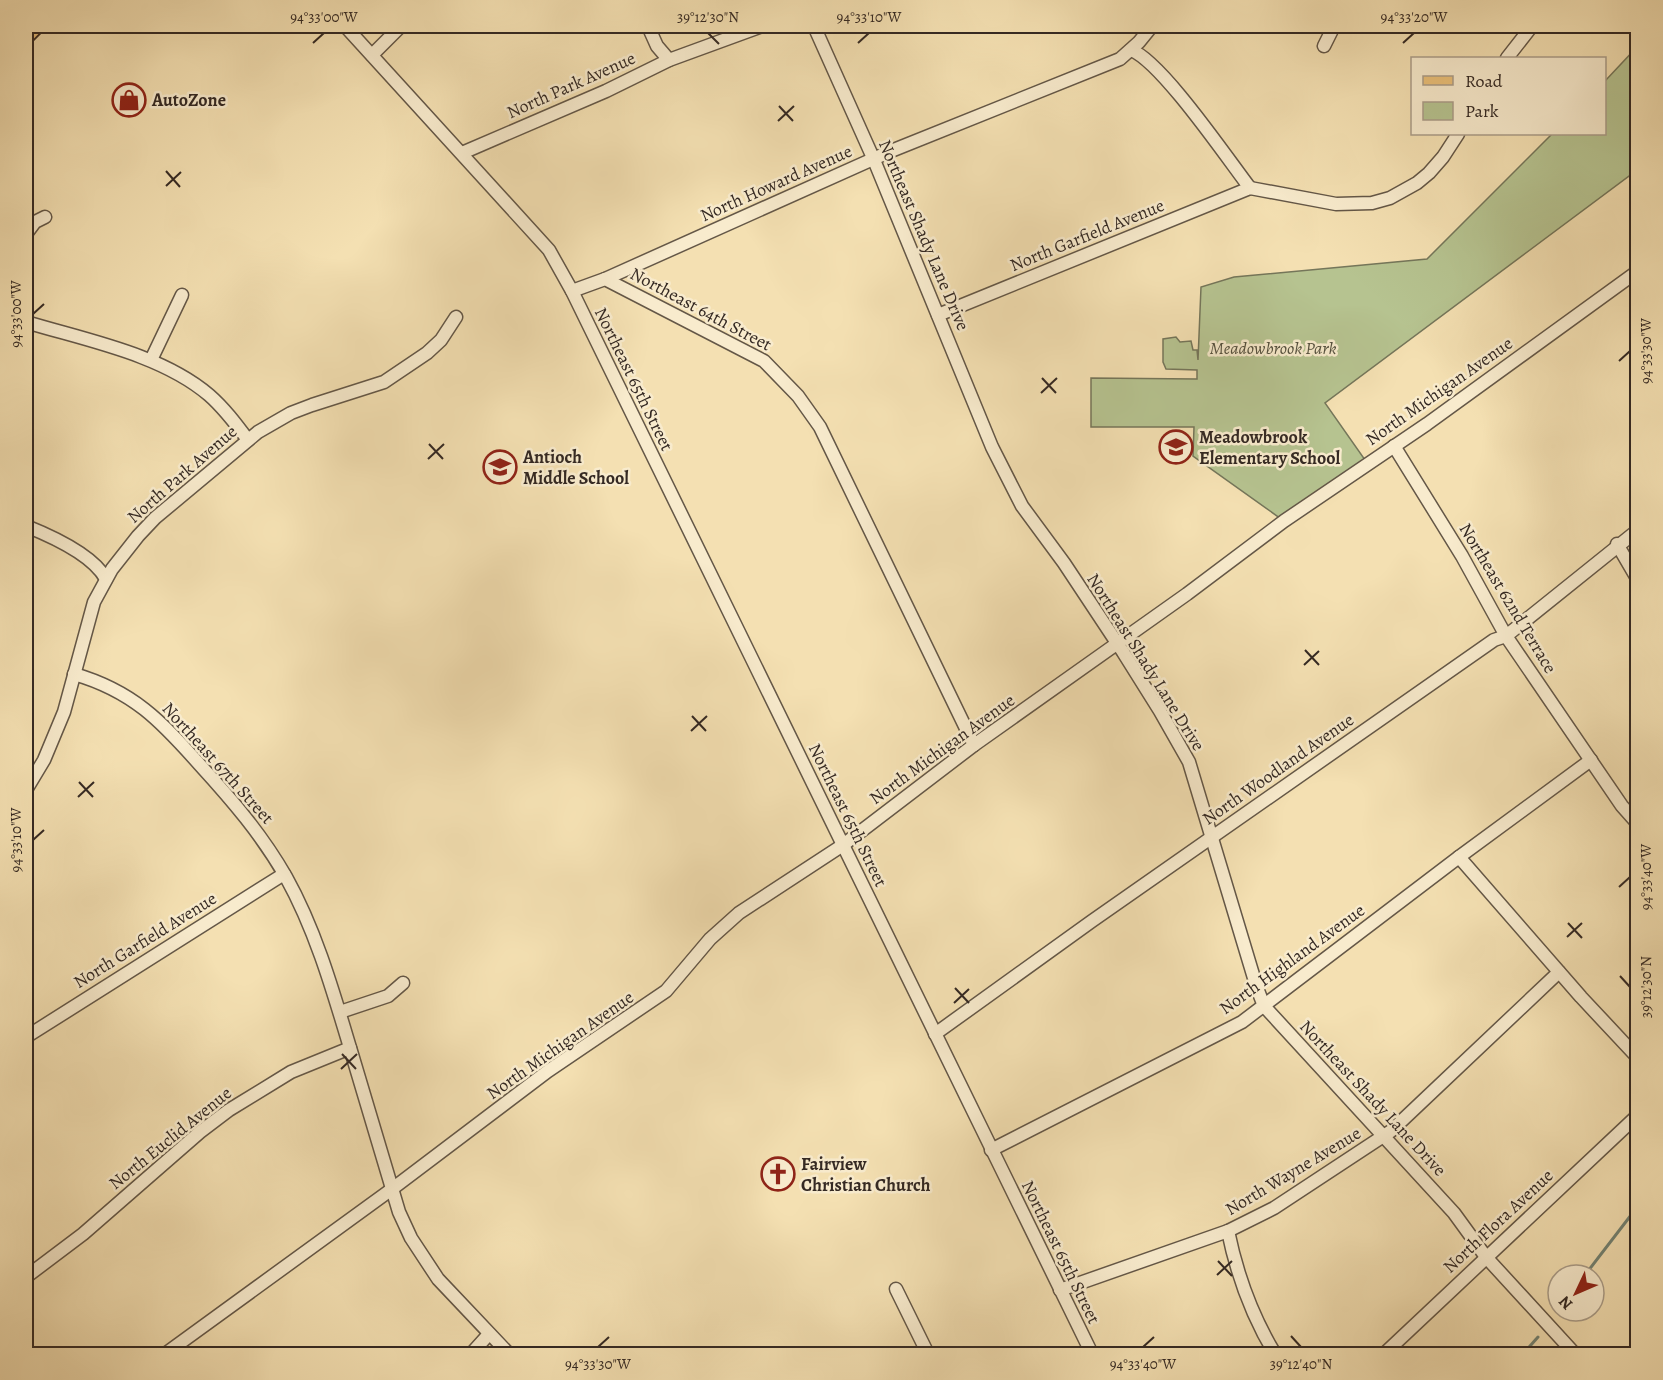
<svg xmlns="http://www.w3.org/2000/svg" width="1663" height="1380" font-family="Alegreya,serif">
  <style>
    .green { fill: #b6c390; stroke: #75765a; stroke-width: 1.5 }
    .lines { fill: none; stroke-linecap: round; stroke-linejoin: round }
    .stream { stroke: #728273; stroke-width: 3 }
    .minor-casing { stroke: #645747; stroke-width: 15 }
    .major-casing { stroke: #342923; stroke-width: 20 }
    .minor { stroke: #f8ebcd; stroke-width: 12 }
    .major { stroke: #eac079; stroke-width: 16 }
    .ticks { fill: none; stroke: #342923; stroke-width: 2 }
    .labels { text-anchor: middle; stroke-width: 5; stroke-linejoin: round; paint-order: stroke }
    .street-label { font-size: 18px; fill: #342923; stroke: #f8ebcd }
    .poi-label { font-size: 18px; font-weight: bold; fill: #342923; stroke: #f8ebcd; text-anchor: start }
    .park-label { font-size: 18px; font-style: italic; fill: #54503e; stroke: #f8ebcd }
    .neatline { fill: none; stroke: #342923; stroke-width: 2 }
    .ticks-label { font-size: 15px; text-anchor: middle; fill: #342923 }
  </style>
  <rect width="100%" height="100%" fill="#f4e0b2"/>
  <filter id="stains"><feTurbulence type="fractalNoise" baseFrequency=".00333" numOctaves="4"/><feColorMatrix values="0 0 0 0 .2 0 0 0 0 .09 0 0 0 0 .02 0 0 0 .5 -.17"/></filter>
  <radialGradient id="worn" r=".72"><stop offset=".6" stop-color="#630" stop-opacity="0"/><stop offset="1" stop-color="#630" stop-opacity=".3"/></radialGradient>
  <!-- green -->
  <path class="green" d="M1637,47v123l-312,233 45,64 -86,54 -91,-65 1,-29h-103v-49l106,1v-9l-31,-1 -3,-7v-23l13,-2 4,5 11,-1 2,9h4l1,10 3,-73 33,-10 193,-18 125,-125h52l1,-53z"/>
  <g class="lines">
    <!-- stream -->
    <g class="stream">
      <path d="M1585,1275l53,-69"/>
      <path d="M1523,1354l15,-17"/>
    </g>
    <defs>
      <g id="minor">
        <path d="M345,26l204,224 23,41 520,1063"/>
        <path d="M648,26l9,20 12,14"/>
        <path d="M814,26l60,134 118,287 30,59 42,57 59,89 37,59 29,51 68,226 7,18 190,207 32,44 89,97"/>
        <path d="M1324,46l10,-20"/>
        <path d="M1131,50c30,11 96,108 119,138"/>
        <path d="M372,55l29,-29"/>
        <path d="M1507,58l25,-32"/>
        <path d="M462,153l144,-62 63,-31 93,-34"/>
        <path d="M26,234l9,-12 10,-5"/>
        <path d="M605,279l286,-128 229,-92 19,-17 13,-16"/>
        <path d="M572,291l33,-12 159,82 34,35 22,31 154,318"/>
        <path d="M938,315l312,-127 86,16 36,-1 18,-5 27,-15 12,-10 14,-16 15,-23"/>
        <path d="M26,322c59,18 135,32 183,73 15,13 27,29 39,45"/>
        <path d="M151,360l31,-65"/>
        <path d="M1394,446l68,110 44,80 116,170 16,18"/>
        <path d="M26,526c25,10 67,29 80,53"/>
        <path d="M1617,544l21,36"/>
        <path d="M74,674c59,17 87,47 126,91 32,35 62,70 86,112 30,54 47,114 65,174 16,53 32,107 48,161l12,26 27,41 71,75"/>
        <path d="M26,790l18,-30 20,-48 30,-110 18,-33 26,-33 17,-18 103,-86 33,-19 21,-8 72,-23 43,-29 14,-13 15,-23"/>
        <path d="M1459,857l122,140 57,61"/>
        <path d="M340,1012l48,-16 15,-13"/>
        <path d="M935,1034l157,-113 402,-281 12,-4 132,-106"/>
        <path d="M26,1037l258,-163"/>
        <path d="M991,1150l251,-128 217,-165 132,-97"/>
        <path d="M1228,1231c9,44 24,85 47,123"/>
        <path d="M26,1277l57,-43 117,-102 29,-22 62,-38 59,-24"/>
        <path d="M896,1289l32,65"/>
        <path d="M1060,1290l168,-59 46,-23 117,-77 168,-159"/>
        <path d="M165,1354l227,-165 156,-118 118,-80 44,-52 29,-26 104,-68 131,-100 213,-151 97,-73 143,-97 211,-153"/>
        <path d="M471,1354l18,-20"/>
        <path d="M1384,1354l254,-239"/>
      </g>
      <path id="major" d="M26,35l9,-9"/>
    </defs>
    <!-- minor casing -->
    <use href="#minor" class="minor-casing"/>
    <!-- major casing -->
    <use href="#major" class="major-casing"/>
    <!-- minor -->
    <use href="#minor" class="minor"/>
    <!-- major -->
    <use href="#major" class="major"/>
  </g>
  <!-- ticks -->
  <path class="ticks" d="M708,33l11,11M313,43l11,-10M858,43l11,-10M1403,43l11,-10M779,106l14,15M778,121l16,-15M166,171l14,16M166,186l15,-14M33,314l11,-10M1619,361l11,-10M1042,378l14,15M1041,393l16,-15M429,444l14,15M428,459l16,-15M1305,650l14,15M1304,665l15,-14M692,716l14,15M691,731l16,-15M79,782l14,15M78,797l16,-15M33,840l11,-10M1619,887l11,-10M1568,923l14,15M1567,937l15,-14M1620,976l10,11M955,988l14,15M954,1003l15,-14M342,1054l14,15M341,1069l16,-15M1218,1261l14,15M1217,1275l15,-14M1291,1336l10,11M598,1347l11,-10M1143,1347l11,-10"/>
  <!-- icons -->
  <defs>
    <symbol id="shop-ring" viewBox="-11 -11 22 22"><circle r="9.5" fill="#f8ebcd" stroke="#8f2418" stroke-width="1.5"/><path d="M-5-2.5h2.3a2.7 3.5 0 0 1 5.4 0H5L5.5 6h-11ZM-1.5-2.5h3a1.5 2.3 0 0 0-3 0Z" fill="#8f2418"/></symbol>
    <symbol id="school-ring" viewBox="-11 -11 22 22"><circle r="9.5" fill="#f8ebcd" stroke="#8f2418" stroke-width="1.5"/><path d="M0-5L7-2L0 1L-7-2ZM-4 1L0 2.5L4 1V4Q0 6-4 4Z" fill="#8f2418"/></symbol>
    <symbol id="church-ring" viewBox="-11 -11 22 22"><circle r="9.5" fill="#f8ebcd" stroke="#8f2418" stroke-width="1.5"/><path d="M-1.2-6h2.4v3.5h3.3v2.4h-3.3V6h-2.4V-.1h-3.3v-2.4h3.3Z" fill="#8f2418"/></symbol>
  </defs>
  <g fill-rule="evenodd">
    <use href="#shop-ring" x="110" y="81" width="38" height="38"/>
    <use href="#school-ring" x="1157" y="428" width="38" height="38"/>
    <use href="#school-ring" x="481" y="448" width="38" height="38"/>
    <use href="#church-ring" x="759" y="1155" width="38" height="38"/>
  </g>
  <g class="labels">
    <!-- street labels -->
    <g class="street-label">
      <text transform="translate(571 85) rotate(-24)" y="6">North Park Avenue</text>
      <text transform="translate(776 183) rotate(-24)" y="6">North Howard Avenue</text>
      <text transform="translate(924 235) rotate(67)" y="6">Northeast Shady Lane Drive</text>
      <text transform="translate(1087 235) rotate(-22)" y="6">North Garfield Avenue</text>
      <text transform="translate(701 309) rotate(28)" y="6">Northeast 64th Street</text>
      <text transform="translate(634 379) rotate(64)" y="6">Northeast 65th Street</text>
      <text transform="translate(1439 391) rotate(-35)" y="6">North Michigan Avenue</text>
      <text transform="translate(182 474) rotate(-41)" y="6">North Park Avenue</text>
      <text transform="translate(1508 598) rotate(59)" y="6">Northeast 62nd Terrace</text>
      <text transform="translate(1146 662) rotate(58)" y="6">Northeast Shady Lane Drive</text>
      <text transform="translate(942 749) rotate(-36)" y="6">North Michigan Avenue</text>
      <text transform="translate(218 763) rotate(48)" y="6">Northeast 67th Street</text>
      <text transform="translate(1278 769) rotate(-35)" y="6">North Woodland Avenue</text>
      <text transform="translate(848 815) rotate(64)" y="6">Northeast 65th Street</text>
      <text transform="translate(145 940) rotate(-32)" y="6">North Garfield Avenue</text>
      <text transform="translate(1292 959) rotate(-36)" y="6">North Highland Avenue</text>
      <text transform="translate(560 1045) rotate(-35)" y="6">North Michigan Avenue</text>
      <text transform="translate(1373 1098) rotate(47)" y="6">Northeast Shady Lane Drive</text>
      <text transform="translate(170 1138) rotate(-39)" y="6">North Euclid Avenue</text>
      <text transform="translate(1293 1171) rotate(-31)" y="6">North Wayne Avenue</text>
      <text transform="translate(1498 1221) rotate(-43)" y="6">North Flora Avenue</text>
      <text transform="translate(1061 1252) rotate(64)" y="6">Northeast 65th Street</text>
    </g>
    <!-- poi labels -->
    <g class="poi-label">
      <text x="152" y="106">AutoZone</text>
      <text x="1199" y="443">Meadowbrook<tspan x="1199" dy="21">Elementary School</tspan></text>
      <text x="523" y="463">Antioch<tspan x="523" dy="21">Middle School</tspan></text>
      <text x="801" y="1170">Fairview<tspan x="801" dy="21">Christian Church</tspan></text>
    </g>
    <!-- park labels -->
    <g class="park-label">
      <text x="1273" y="354">Meadowbrook Park</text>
    </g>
  </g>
  <!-- margin -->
  <rect width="1663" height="1380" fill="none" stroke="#f4e0b2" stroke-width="66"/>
  <!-- legend -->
  <rect x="1411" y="57" width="195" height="78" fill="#f8ebcd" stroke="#aa9d89" stroke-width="1.5"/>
  <rect x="1423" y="76" width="30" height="9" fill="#eac079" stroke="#aa9d89" stroke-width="1.5"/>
  <text x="1465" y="87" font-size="18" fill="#342923">Road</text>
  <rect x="1423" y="102" width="30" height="18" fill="#b6c390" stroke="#aa9d89" stroke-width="1.5"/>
  <text x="1465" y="117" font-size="18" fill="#342923">Park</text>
  <!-- north arrow -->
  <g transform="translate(1576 1293) rotate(226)"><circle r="28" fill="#f8ebcd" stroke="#aa9d89" stroke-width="1.5"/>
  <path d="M0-4.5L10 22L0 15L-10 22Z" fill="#8f2418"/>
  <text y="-9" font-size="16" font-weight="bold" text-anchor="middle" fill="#342923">N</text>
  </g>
  <rect x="33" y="33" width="1597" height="1314" class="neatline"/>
  <g class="ticks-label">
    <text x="324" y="22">94°33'00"W</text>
    <text x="708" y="22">39°12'30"N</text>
    <text x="869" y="22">94°33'10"W</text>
    <text x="1414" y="22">94°33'20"W</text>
    <text transform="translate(16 314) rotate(-90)" y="5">94°33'00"W</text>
    <text transform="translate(1646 351) rotate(-90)" y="5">94°33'30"W</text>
    <text transform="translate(16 840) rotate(-90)" y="5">94°33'10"W</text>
    <text transform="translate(1646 877) rotate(-90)" y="5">94°33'40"W</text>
    <text transform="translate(1646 987) rotate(-90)" y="5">39°12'30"N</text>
    <text x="598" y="1369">94°33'30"W</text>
    <text x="1143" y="1369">94°33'40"W</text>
    <text x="1301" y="1369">39°12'40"N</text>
  </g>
  <rect width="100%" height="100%" filter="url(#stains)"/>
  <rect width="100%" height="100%" fill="url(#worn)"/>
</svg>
